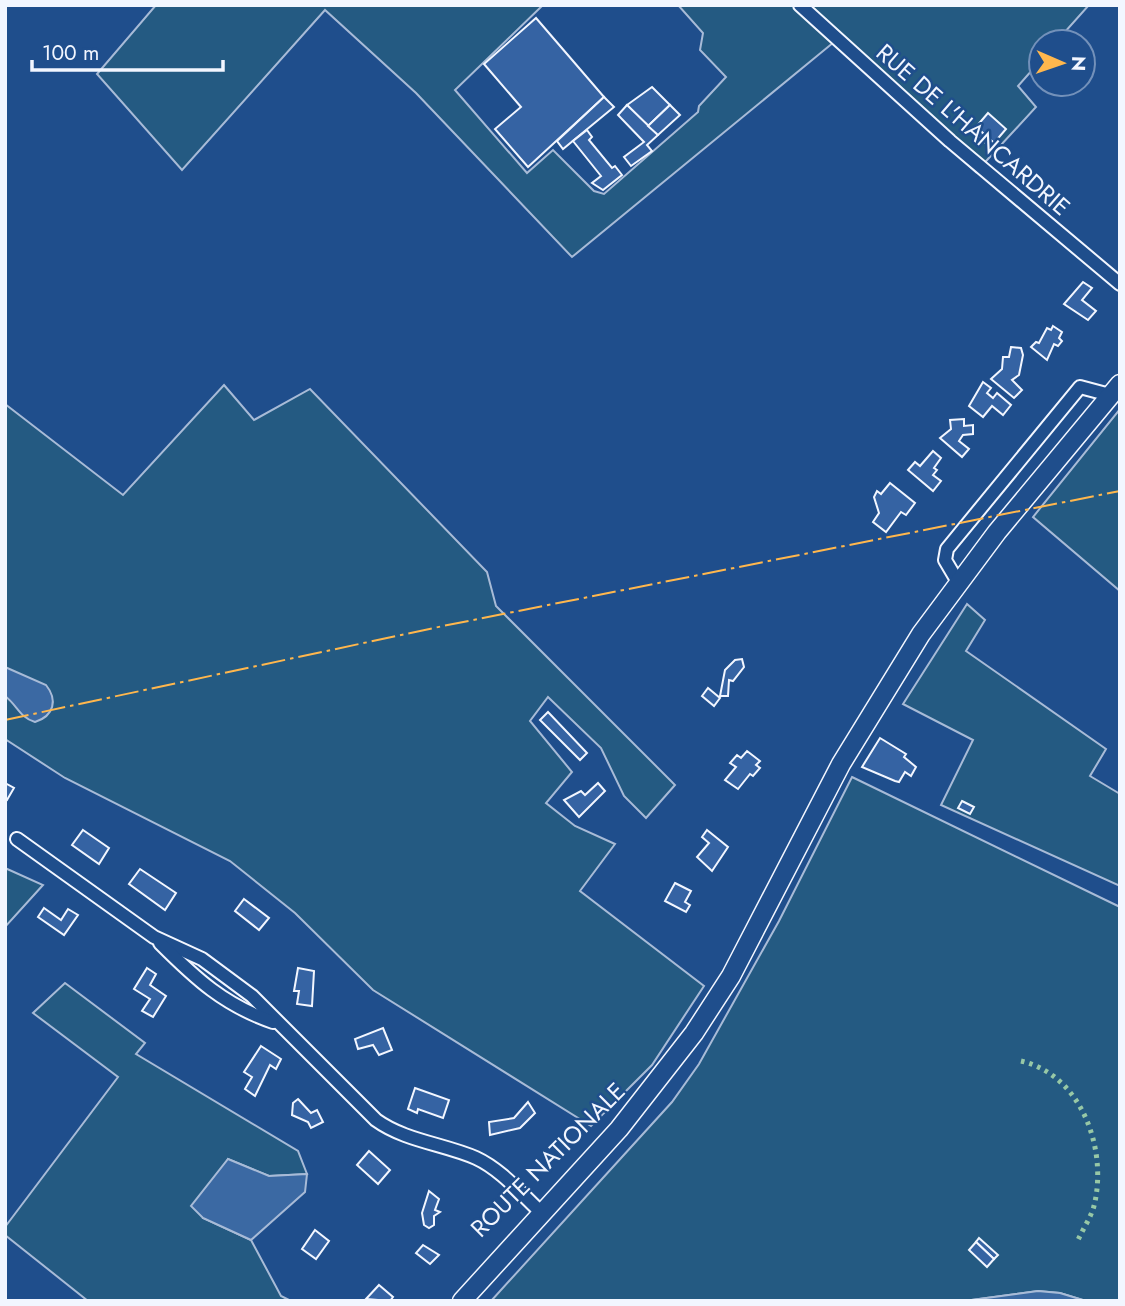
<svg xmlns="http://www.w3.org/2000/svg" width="1125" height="1306" font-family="Jost,sans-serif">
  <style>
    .green { fill: #245a82; stroke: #a8bbd7; stroke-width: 2 }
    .water { fill: #3b69a3; stroke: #a8bbd7; stroke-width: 2 }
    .building { fill: #3563a3; stroke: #f2f6ff; stroke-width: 2 }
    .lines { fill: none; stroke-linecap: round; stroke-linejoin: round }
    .minor-casing { stroke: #f2f6ff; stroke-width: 16 }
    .primary-casing { stroke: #f2f6ff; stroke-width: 21 }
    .minor { stroke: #1f4e8c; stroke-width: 12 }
    .primary { stroke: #1f4e8c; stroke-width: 18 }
    .hedge { stroke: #97c8a6; stroke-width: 5; stroke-dasharray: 3.5 5; stroke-linecap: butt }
    .power { stroke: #ffb74d; stroke-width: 2; stroke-dasharray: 24 5 3.5 5; stroke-linecap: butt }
    .labels { text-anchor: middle; stroke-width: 5; stroke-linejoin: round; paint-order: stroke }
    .street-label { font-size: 24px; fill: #f2f6ff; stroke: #1f4e8c }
  </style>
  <rect width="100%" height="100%" fill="#1f4e8c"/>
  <!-- green -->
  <g class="green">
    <path d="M156,5h387l-88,85 72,83 26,-23 41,41 10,3 94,-82 1,-6 27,-29 -26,-27 3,-17 -25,-28h411l-33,37h-15v18l-23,26 18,21 -60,65 -142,-130 -262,215 -156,-164 -91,-83 -143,160 -85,-96z"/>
    <path d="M224,385l30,35 56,-31 177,183 9,34 179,179 -29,33 -22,-22 -23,-48 -53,-51 -18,24 42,51 -26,31 29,23 40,18 -35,47 124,95 -52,79 -61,61 -218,-136 -78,-77 -65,-52 -165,-83 -60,-39v-335l118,91z"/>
    <path d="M1120,409v182l-87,-74z"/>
    <path d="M967,604l18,16 -19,31 140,98 -16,27 30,18v92l-179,-81 32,-65 -70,-36z"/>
    <path d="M852,777l268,130v394h-34l-26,-8 -22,-2 -74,10h-473l181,-199 27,-38 80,-143z"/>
    <path d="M5,868l38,17 -38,42z"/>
    <path d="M65,983l80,60 -9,11 162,97 9,23 -38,2 -41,-17 -25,59 48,22 30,56 10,5h-203l-83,-66v-8l113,-150 -85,-64z"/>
  </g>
  <!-- water -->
  <g class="water">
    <path d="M5,667l41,18c12,15 8,31 -11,37 -16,-5 -17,-16 -30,-26z"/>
    <path d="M228,1159l41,17 38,-2 -2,18 -54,48 -48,-22 -12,-12z"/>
    <path d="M1038,1291l22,2 26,8h-122z"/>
  </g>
  <!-- building -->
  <g class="building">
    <path d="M536,18l68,79 -76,70 -33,-38 26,-22 -37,-43z"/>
    <path d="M652,87l18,18 -22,21 -21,-21z"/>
    <path d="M604,97l10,10 -51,42 -6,-8z"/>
    <path d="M627,105l31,30 -11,10 5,6 -21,15 -7,-9 20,-15 -26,-27z"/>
    <path d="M670,105l10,10 -22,20 -10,-9z"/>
    <path d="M988,113l18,16 -12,14 -18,-16z"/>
    <path d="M976,127l18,16 -4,4 -18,-16z"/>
    <path d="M587,130l5,7 -3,3 23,28 3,-2 7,9 -19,15 -11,-7 9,-7 -28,-35z"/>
    <path d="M1083,282l9,6 -10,12 14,11 -8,9 -24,-16z"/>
    <path d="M1053,326l9,6 -3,6 3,3 -4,5 -4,-2 -7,16 -16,-13 5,-5 3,1 8,-15 4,2z"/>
    <path d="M1011,347l10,1 2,7 -4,20 -7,5 10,10 -8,8 -23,-19 11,-10 1,-12h6z"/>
    <path d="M983,382l8,6 -4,5 6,5 4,-5 14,12 -8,10 -11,-9 -9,11 -14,-11z"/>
    <path d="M964,419v7l9,-1v9l-10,1 -4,6 10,8 -7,8 -22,-19 11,-9 -1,-9z"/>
    <path d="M933,451l8,7 -7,10 3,2 -4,5 8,6 -8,10 -25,-21 7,-8 5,4z"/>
    <path d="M890,483l25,20 -9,12 -5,-3 -15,20 -13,-10 6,-9 -5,-16 3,-6 4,3z"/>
    <path d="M742,659l2,8 -11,14 -4,-1 -1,16h-8l5,-26 10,-10z"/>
    <path d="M708,688l12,10 -6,8 -12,-10z"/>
    <path d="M548,712l39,41 -7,7 -40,-40z"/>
    <path d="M880,738l26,16 -2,3 12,10 -5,9 -6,-4 -6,10 -4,-1 -33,-14z"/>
    <path d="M747,751l13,10 -4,4 4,3 -7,8 -3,-2 -12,15 -13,-9 11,-13 -6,-4 7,-8 4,3z"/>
    <path d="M5,783l9,5 -7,12 -2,-1z"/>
    <path d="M598,783l7,8 -26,26 -15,-17 17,-9 4,4z"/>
    <path d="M962,801l12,6 -4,7 -12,-6z"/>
    <path d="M83,830l26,18 -10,16 -27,-19z"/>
    <path d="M707,830l21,17 -16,24 -15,-14 12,-14 -7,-6z"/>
    <path d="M140,869l36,24 -11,17 -36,-26z"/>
    <path d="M675,883l16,8 -6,11 5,3 -4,7 -21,-11z"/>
    <path d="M244,899l25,19 -10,12 -24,-19z"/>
    <path d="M44,908l17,12 7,-11 10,6 -14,20 -26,-18z"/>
    <path d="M147,968l9,6 -6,11 16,11 -13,21 -11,-6 8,-12 -16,-10z"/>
    <path d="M298,968l16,3 -2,35 -15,-2 2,-13h-5z"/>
    <path d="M383,1028l9,22 -13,5 -6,-10 -15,4 -3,-10z"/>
    <path d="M261,1046l20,13 -5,10 -6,-4 -15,31 -10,-7 7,-12 -8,-5z"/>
    <path d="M415,1088l34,12 -6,18 -25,-9 -1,4 -9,-4z"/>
    <path d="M298,1099l13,14 6,-3 6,12 -12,6 -3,-6 -16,-7 1,-12z"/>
    <path d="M528,1102l7,11 -15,15 -30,7 -1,-13 25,-4z"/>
    <path d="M369,1151l21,19 -12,14 -21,-19z"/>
    <path d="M429,1191l10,8 -4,11 5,2 -6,4v9l-5,3 -5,-3 -2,-12z"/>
    <path d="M315,1230l14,11 -13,18 -14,-10z"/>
    <path d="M979,1238l19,17 -4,4 -18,-17z"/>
    <path d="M976,1242l18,17 -7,8 -18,-17z"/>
    <path d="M423,1245l16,10 -9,9 -14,-11z"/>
    <path d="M379,1285l14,12 -3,4 -24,-2z"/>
  </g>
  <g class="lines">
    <defs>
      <g id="minor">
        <path d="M800,5l150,136 170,143"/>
        <path d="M958,582l-13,-22 2,-11 133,-162 30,8"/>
        <path d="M17,839l137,98 48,22 50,37 124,124c29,21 68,24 100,38 26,12 46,37 67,56"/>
        <path d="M160,943c36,36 64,62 113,79"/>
      </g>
      <path id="primary" d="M462,1301l157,-172 75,-96 37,-57 110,-212 80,-130 76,-102 123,-148"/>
    </defs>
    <!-- minor casing -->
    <use href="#minor" class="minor-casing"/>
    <!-- primary casing -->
    <use href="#primary" class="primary-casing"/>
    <!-- minor -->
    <use href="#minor" class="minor"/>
    <!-- primary -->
    <use href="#primary" class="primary"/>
    <!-- hedge -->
    <path class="hedge" d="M1021,1061c61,14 87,89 73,145 -3,11 -11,23 -16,34"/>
    <!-- power -->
    <path class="power" d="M5,720l438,-94 677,-135"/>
  </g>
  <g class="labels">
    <!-- street labels -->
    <g class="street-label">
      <text transform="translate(973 130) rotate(41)" y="8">RUE DE L'HANCARDRIE</text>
      <text transform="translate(548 1160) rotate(-45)" y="8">ROUTE NATIONALE</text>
    </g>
  </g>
  <!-- border -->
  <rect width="1125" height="1306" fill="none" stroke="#f2f6ff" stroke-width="14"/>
  <!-- north arrow -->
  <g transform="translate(1062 63) rotate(92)"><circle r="33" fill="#1f4e8c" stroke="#7391ba" stroke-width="2"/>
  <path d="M0-5L12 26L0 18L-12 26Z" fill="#ffb74d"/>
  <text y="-10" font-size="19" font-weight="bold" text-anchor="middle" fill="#f2f6ff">N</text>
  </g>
  <!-- scale -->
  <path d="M32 60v10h191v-10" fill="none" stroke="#f2f6ff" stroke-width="3.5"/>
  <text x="42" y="60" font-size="21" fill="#f2f6ff" stroke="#1f4e8c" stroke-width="5" paint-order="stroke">100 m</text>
</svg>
